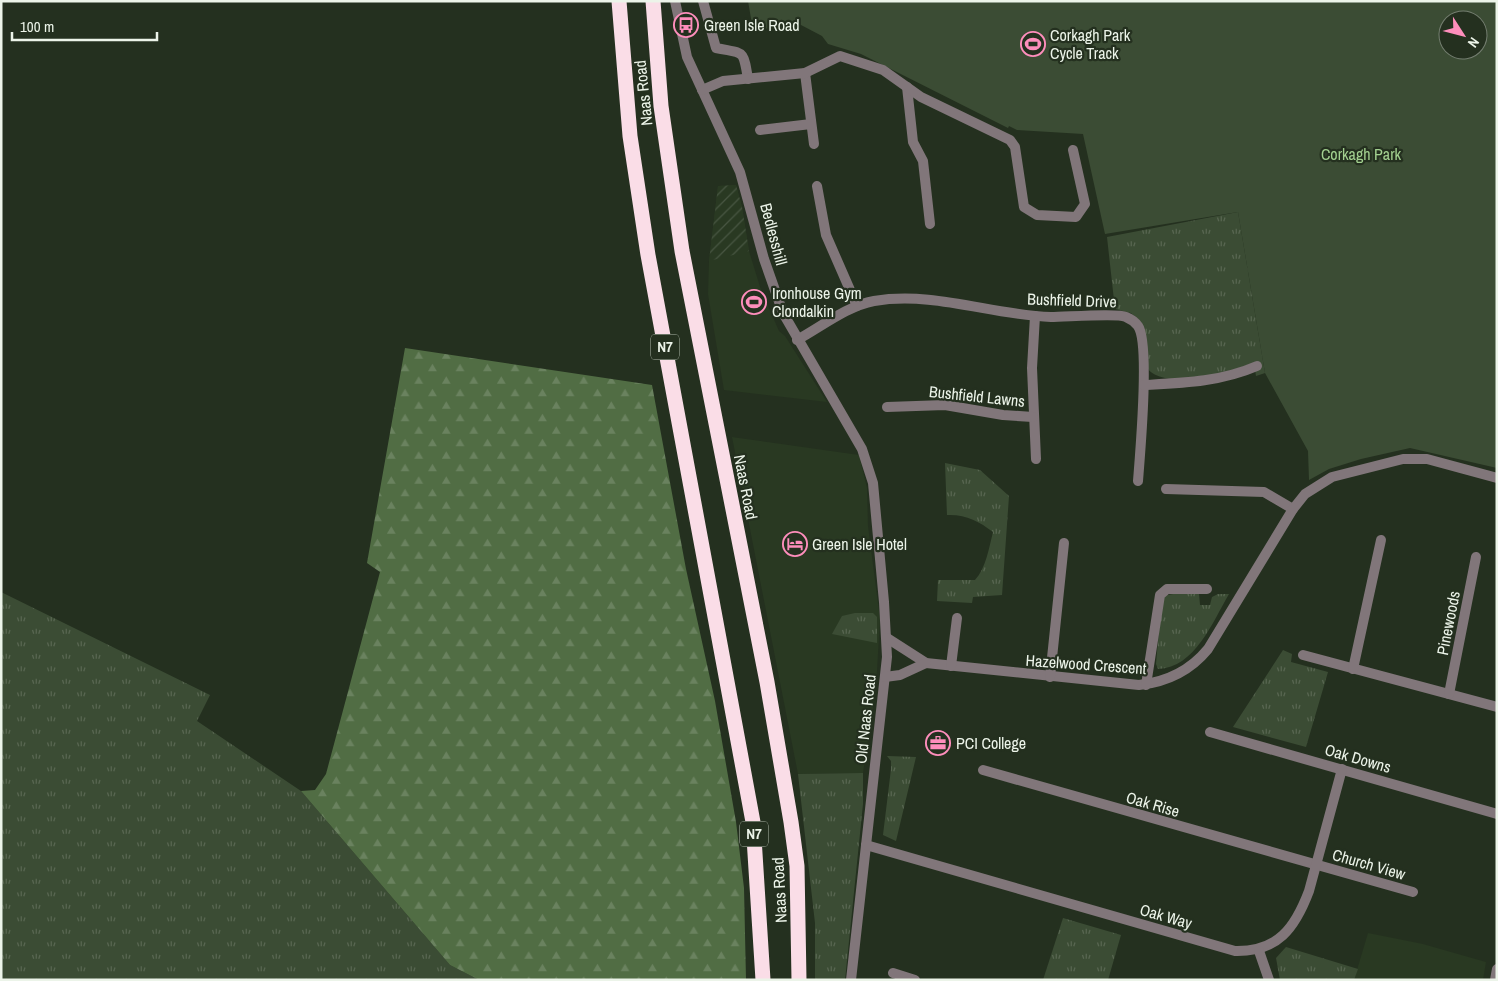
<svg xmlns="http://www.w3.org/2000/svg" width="1498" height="981" font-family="'Archivo Narrow',sans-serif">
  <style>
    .built { fill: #293922 }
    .industrial { fill: url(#industrial-furrows) }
    .grass { fill: url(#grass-tufts) }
    .forest { fill: url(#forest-firs) }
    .park { fill: #3b4c34; fill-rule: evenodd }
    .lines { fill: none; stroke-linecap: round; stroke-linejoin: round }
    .minor { stroke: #81767a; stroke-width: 10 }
    .highway { stroke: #fadde7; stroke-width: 15 }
    .labels { text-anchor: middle; stroke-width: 4.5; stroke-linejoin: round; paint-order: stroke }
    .shield { fill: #24301f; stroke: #b0b9ac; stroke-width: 1 }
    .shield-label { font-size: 15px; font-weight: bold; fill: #ecf4e9 }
    .poi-label { font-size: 16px; fill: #ecf4e9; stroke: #24301f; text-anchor: start }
    .street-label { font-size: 16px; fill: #ecf4e9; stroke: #24301f }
    .park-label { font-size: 16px; fill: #a3d190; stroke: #24301f }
  </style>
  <defs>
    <pattern id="industrial-furrows" width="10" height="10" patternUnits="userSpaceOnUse" patternTransform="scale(1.25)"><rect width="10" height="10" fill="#293922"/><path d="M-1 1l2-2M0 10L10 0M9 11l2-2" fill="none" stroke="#485642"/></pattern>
    <pattern id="grass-tufts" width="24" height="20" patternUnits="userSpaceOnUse" patternTransform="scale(1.25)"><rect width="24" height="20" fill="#3b4c34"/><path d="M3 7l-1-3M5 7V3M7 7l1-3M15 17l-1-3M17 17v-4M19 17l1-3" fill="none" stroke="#586651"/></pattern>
    <pattern id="forest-firs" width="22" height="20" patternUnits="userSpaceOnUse" patternTransform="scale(1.25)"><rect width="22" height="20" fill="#516d44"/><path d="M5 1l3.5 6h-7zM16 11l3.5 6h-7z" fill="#6a825f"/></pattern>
  </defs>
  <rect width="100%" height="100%" fill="#24301f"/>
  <!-- built -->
  <g class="built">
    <path d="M736,185l6,22 7,44 12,39 18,41 6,5 42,66 -103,-12 -16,-96 1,-33 9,-75z"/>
    <path d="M732,437l127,18 8,33 1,38 12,93 -4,69 -13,85 -65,1z"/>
    <path d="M1368,933l55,11 63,18 -3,18h-129z"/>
  </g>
  <!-- industrial -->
  <path class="industrial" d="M736,185l6,22 7,44 -40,10 9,-75z"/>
  <!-- grass -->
  <g class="grass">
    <path d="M1238,212l27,161 -9,3 -2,-13c-17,5 -36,14 -53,16 -14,2 -48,2 -54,-12l-8,-47 -8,-7 -16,-4 -8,-72z"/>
    <path d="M945,463l35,7 29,26 -7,99 -29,2 -1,6 -35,-2 1,-21h37c11,-12 14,-32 18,-48 -14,-11 -28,-18 -46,-17z"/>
    <path d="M1,592l209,103 -13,26 104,70 149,174 29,15h-478z"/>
    <path d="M1179,593l20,1 1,11h10l2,-8 6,-3h11c-16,27 -34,74 -71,75l-2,-5 6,-68z"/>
    <path d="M873,613l4,4v26l-45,-9 10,-18 13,-3z"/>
    <path d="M1283,650l9,4 -1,8 37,10 -22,75 -73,-20z"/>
    <path d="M887,756l29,1 -20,84 -13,-6 8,-66v-8z"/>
    <path d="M863,773v31l-18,176h-30v-57l-17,-149z"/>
    <path d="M1063,918l58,17 -13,45h-65z"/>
    <path d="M1286,947l72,22 -4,11h-74l-4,-22z"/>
  </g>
  <!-- forest -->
  <path class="forest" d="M405,348l247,37 34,184 29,132 21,121 8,66 2,92h-267l-29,-15 -149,-174 14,-1 11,-16 54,-202 -13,-9z"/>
  <!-- park -->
  <path class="park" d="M748,1h749v467l-87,-20 -49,11 -32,10 -20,11 -1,-29 -43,-78 -27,-161 -133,22 -22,-100 -66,-4 -8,-4 -1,2 -147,-74 -33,-10 -6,-8 -21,-11 -48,5zM1448,20h30v30h-30z"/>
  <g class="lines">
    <!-- minor -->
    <g class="minor">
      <path d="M675,1l12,56 53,115 24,87 19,54 79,136 11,34 11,119 3,55 -36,323"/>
      <path d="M703,1l13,47c28,6 27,0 32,31"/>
      <path d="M805,73l9,71"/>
      <path d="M907,87l6,55 10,19 7,63"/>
      <path d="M702,90l21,-9 82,-8 35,-17 43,14 38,27 89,43 5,7 9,60 13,8 39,2 9,-13 -12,-54"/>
      <path d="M760,130l51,-6"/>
      <path d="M817,186l9,49 31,71"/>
      <path d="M1035,316l-3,52 4,91"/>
      <path d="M797,340c24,-13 50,-34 77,-39 60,-10 118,14 177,16 15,0 67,-4 75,0 5,2 9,5 12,9 12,17 2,129 0,155"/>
      <path d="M1144,385c39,-2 76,-3 113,-19"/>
      <path d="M887,407l58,-2 58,10 30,2"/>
      <path d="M1166,489l98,3 29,17"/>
      <path d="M887,638l39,25 213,22c28,-3 51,-14 69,-36l85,-140 12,-15 27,-17 71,-18h24l70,19"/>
      <path d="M1303,655l194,52"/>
      <path d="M951,666l6,-48"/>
      <path d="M1353,669l28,-129"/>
      <path d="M885,677l15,-2 26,-12"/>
      <path d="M1050,677l14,-134"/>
      <path d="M1146,685l14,-90 7,-6h40"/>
      <path d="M1449,694l27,-137"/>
      <path d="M1210,732l287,82"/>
      <path d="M983,770l430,122"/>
      <path d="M866,845l369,106c43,1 60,-23 74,-60l33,-122"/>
      <path d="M1259,951l10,29"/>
      <path d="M893,973l22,7"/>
      <path d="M1495,980l2,-11"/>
    </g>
    <!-- highway -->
    <g class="highway">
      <path d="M619,1l11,135 18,119 105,567 10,158"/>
      <path d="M653,1l8,105 21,145 85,431 24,140 6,44 2,114"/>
    </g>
  </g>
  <!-- icons -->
  <defs>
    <symbol id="bus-ring" viewBox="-11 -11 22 22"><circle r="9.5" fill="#24301f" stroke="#fe8ebc" stroke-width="1.5"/><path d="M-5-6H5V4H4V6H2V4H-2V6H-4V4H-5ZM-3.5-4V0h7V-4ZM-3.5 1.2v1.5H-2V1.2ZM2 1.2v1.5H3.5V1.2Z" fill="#fe8ebc"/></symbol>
    <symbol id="stadium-ring" viewBox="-11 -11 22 22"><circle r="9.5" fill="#24301f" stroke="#fe8ebc" stroke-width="1.5"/><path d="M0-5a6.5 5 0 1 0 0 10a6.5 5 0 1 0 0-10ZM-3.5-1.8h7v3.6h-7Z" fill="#fe8ebc"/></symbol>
    <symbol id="hotel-ring" viewBox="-11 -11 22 22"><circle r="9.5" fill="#24301f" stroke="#fe8ebc" stroke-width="1.5"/><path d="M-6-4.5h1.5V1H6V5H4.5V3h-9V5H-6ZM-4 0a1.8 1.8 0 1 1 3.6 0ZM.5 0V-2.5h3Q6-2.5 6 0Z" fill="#fe8ebc"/></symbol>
    <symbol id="office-ring" viewBox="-11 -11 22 22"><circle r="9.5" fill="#24301f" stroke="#fe8ebc" stroke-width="1.5"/><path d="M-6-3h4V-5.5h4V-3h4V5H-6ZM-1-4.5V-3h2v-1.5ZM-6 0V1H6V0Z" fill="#fe8ebc"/></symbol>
  </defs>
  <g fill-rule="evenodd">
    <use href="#bus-ring" x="672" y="11" width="28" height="28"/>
    <use href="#stadium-ring" x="1019" y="30" width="28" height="28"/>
    <use href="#stadium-ring" x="740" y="288" width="28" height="28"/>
    <use href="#hotel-ring" x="781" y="530" width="28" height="28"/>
    <use href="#office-ring" x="924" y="729" width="28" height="28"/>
  </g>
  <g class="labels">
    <!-- shield labels -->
    <g class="shield">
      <rect x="651" y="334.5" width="28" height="25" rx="4"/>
      <rect x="740" y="821.5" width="28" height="25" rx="4"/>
    </g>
    <g class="shield-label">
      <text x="665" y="352">N7</text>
      <text x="754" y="839">N7</text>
    </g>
    <!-- poi labels -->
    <g class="poi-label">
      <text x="704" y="31">Green Isle Road</text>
      <text x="1050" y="41">Corkagh Park<tspan x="1050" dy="18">Cycle Track</tspan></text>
      <text x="772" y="299">Ironhouse Gym<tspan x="772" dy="18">Clondalkin</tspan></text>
      <text x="812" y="550">Green Isle Hotel</text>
      <text x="956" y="749">PCI College</text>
    </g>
    <!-- street labels -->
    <g class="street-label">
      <text transform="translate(643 93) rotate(-96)" y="6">Naas Road</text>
      <text transform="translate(774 234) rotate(75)" y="6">Bedlesshill</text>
      <text transform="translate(1072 300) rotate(2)" y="6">Bushfield Drive</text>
      <text transform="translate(977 396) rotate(6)" y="6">Bushfield Lawns</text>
      <text transform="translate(746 487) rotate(79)" y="6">Naas Road</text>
      <text transform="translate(1448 623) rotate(-79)" y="6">Pinewoods</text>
      <text transform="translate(1086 664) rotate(4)" y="6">Hazelwood Crescent</text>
      <text transform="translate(865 719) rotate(-84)" y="6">Old Naas Road</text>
      <text transform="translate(1358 758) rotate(16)" y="6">Oak Downs</text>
      <text transform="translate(1153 804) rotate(16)" y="6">Oak Rise</text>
      <text transform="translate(1369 864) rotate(16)" y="6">Church View</text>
      <text transform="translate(779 890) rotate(-93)" y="6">Naas Road</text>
      <text transform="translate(1166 916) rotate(16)" y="6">Oak Way</text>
    </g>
    <!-- park labels -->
    <g class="park-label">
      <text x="1361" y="160">Corkagh Park</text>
    </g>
  </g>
  <!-- border -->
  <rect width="1498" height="981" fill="none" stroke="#ecf4e9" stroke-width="5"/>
  <!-- north arrow -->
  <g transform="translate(1463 35) rotate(126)"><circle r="24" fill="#24301f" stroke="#747e70"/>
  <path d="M0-4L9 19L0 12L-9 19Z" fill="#fe8ebc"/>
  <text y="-8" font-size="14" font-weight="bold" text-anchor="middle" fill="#ecf4e9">N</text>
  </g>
  <!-- scale -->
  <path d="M12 32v8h145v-8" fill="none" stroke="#ecf4e9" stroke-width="2.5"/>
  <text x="20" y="32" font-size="15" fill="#ecf4e9" stroke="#24301f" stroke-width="4" paint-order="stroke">100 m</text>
</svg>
